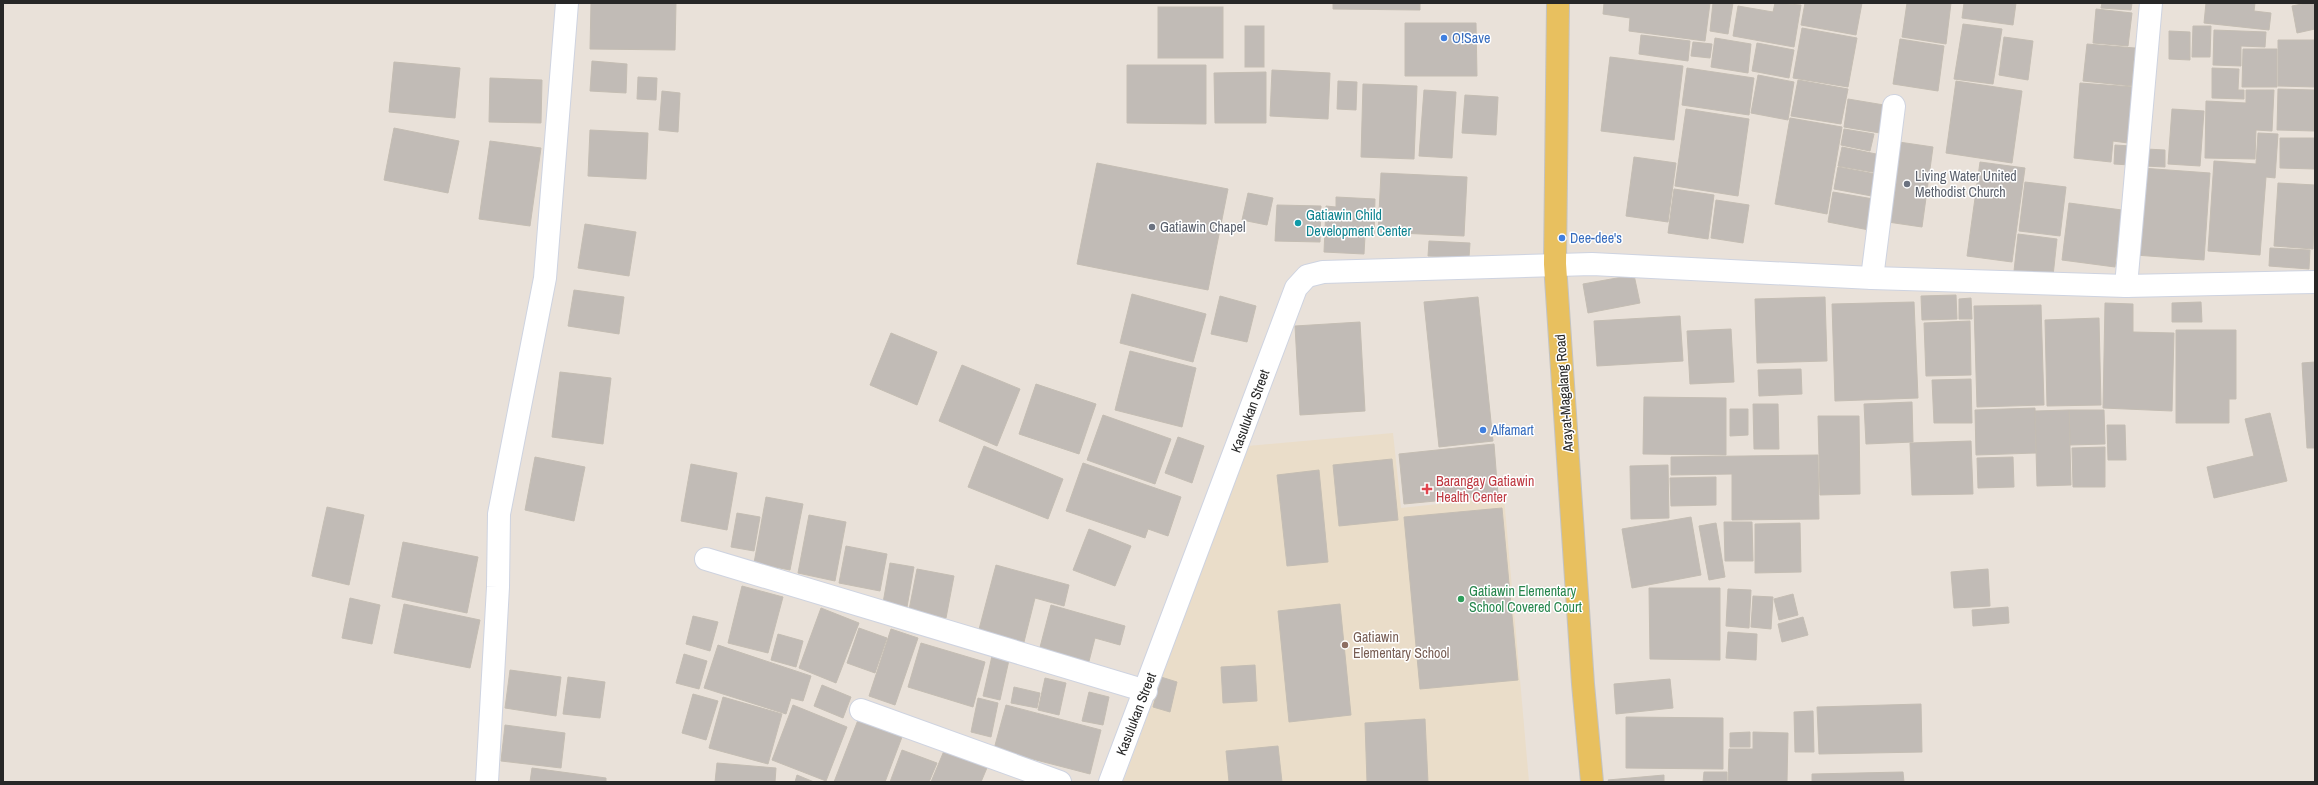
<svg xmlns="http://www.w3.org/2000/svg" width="2318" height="785" font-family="'Archivo Narrow',sans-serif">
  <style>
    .education { fill: #eaddc9 }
    .building { fill: #c1bbb6; stroke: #c4bdb3 }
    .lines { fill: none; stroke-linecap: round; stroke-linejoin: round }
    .minor-casing { stroke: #ced3e0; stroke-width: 24 }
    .major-casing { stroke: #c3c3c3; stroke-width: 24 }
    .minor { stroke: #fff; stroke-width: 22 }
    .major { stroke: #e8c05f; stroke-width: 22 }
    .shop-dot { fill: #3f7fe0; stroke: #fff; stroke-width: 1.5 }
    .worship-dot { fill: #6b7280; stroke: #fff; stroke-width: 1.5 }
    .culture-dot { fill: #0f9aa8; stroke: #fff; stroke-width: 1.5 }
    .health-dot { fill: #e0444e; stroke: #fff; stroke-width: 1.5 }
    .leisure-dot { fill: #2e9e5b; stroke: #fff; stroke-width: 1.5 }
    .education-dot { fill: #8d6e63; stroke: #fff; stroke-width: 1.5 }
    .labels { text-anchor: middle; stroke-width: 3; stroke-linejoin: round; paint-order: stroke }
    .shop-label { font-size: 14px; fill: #366cbe; stroke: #fff; text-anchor: start }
    .worship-label { font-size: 14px; fill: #5b616d; stroke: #fff; text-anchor: start }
    .culture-label { font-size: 14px; fill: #0d838f; stroke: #fff; text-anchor: start }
    .street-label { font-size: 14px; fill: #272727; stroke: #fff }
    .health-label { font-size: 14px; fill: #be3a42; stroke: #fff; text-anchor: start }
    .leisure-label { font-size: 14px; fill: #27864d; stroke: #fff; text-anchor: start }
    .education-label { font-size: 14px; fill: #785e54; stroke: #fff; text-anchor: start }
  </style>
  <rect width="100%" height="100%" fill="#e9e1d9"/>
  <!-- education -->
  <path class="education" d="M1393,433l8,75 103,-11 25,285h-406l125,-336z"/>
  <!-- building -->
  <g class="building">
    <path d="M591,3h85l-1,47 -85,-1z"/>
    <path d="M1333,3h87v7l-87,-1z"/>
    <path d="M1604,3h106l-5,38 -76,-10 1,-13 -27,-4z"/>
    <path d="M1713,3h20l-5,31 -18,-3z"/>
    <path d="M1775,3l26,2 -7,42 -61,-11 5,-30 35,6z"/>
    <path d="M1805,3h57l-6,32 -55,-10z"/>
    <path d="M1907,3h44l-5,41 -44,-7z"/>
    <path d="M1964,3h52l-3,22 -51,-7z"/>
    <path d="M2102,3h30l-1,7 -30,-2z"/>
    <path d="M2206,3h49l-1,8 17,2 -2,17 -65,-7z"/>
    <path d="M2307,3h8v26l-18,4 -5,-27z"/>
    <rect x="1158" y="7" width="65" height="51"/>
    <path d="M2096,9l36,4 -4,33 -35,-3z"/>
    <path d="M1405,23h71l1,53h-72z"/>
    <path d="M1963,24l39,5 -9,55 -39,-5z"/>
    <rect x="1245" y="26" width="19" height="41"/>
    <path d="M2193,26h18l-1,31h-18z"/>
    <path d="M1802,28l55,10 -9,49 -55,-9z"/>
    <path d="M2214,30l52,2 -1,15 -24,-1v20l-28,-1z"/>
    <path d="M2169,31l21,1v28l-21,-1z"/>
    <path d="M1641,35l49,6 -2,20 -49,-7z"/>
    <path d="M2004,37l29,4 -5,39 -29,-5z"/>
    <path d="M1715,38l36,6 -3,29 -37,-6z"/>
    <path d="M1900,39l44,7 -6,45 -45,-7z"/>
    <path d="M2278,40h37v47l-37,-1z"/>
    <path d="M1693,42l19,2 -2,14 -19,-2z"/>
    <path d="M1757,43l37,7 -5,28 -37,-7z"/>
    <path d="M2087,44l48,4 -3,38 -49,-5z"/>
    <path d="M2243,49h34v38h-35z"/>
    <path d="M1610,57l73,9 -9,74 -73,-9z"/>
    <path d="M592,61l35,3 -1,29 -36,-2z"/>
    <path d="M394,62l66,6 -5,50 -66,-6z"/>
    <path d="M1127,65h79v59l-79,-1z"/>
    <path d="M1687,68l67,10 -5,37 -67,-10z"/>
    <path d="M2212,68l27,1 -1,21h6v9l-32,-1z"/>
    <path d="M1272,70l58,3 -2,46 -58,-3z"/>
    <path d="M1266,72v51h-51l-1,-50z"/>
    <path d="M1758,75l36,7 -6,38 -37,-7z"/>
    <path d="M638,77l19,1 -1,22 -19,-1z"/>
    <path d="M490,78l52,2 -1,43 -52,-1z"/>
    <path d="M1798,80l50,9 -7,35 -50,-8z"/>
    <path d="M1338,81l19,1 -1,28 -19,-1z"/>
    <path d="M1956,81l66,10 -10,72 -66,-10z"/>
    <path d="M2080,83l53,4 -5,56 -15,-2 -2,21 -37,-4z"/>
    <path d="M1363,84l54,2 -3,73 -53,-2z"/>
    <path d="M2278,89l36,1v41l-37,-1z"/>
    <path d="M1424,90l32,2 -4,66 -33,-2z"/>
    <path d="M2246,90h28l-2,41 -16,-1 -1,29 -50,-1 1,-57 40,2z"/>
    <path d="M662,91l18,2 -2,39 -19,-2z"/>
    <path d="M1465,95l33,2 -2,38 -34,-2z"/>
    <path d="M1848,99l42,7 -4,28 -42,-7z"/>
    <path d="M1686,109l63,10 -11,77 -63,-10z"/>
    <path d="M2172,109l32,2 -4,55 -32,-2z"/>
    <path d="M1790,118l52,9 -15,87 -52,-10z"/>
    <path d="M394,128l65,13 -11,52 -64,-13z"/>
    <path d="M1844,129l30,5 -4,17 -29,-6z"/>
    <path d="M590,130l58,3 -2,46 -58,-3z"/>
    <path d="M2258,133l20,1 -3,44 -9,-1 -6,78 -52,-4 6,-90 42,3z"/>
    <path d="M2280,138h35l-1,31 -34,-1z"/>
    <path d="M490,141l51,7 -11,78 -51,-7z"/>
    <path d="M1892,141l41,6 -11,80 -41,-6z"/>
    <path d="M2115,145l16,1 -1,19 -16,-1z"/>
    <path d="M1842,147l39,8 -3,18 -40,-7z"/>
    <path d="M2146,149l19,1v17l-20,-1z"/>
    <path d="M1634,157l42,6 -8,59 -42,-6z"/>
    <path d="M1980,162l45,6 -13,94 -45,-6z"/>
    <path d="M1097,163l131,26 -20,101 -131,-26z"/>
    <path d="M1838,167l43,8 -4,22 -43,-8z"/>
    <path d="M2141,168l69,5 -6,87 -69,-5z"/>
    <path d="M1381,173l86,4 -3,59 -86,-4z"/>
    <path d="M2025,182l41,5 -6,49 -41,-5z"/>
    <path d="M2278,183l37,2 -2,64 -39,-3z"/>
    <path d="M1674,189l40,6 -6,44 -40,-6z"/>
    <path d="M1833,192l46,8 -5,31 -46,-9z"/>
    <path d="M1248,193l25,5 -6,27 -25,-5z"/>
    <path d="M1336,197l39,2 -1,37h-9l-1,18 -40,-2 2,-46 10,1z"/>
    <path d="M1716,200l33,5 -6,38 -32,-5z"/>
    <path d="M2069,203l53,7 -7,57 -53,-7z"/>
    <path d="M1277,205l44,1 -1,36 -45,-1z"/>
    <path d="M585,224l51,8 -7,44 -51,-8z"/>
    <path d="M2018,234l39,5 -4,37 -39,-5z"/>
    <path d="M1429,241l41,2 -1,15 -41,-2z"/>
    <path d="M2270,248l40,2 -1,19 -40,-3z"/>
    <path d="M1634,275l6,28 -52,10 -5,-29z"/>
    <path d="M574,290l50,7 -5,37 -51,-8z"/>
    <path d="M1132,294l74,20 -13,48 -73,-19z"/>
    <path d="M1956,295l1,24 -35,1 -1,-24z"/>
    <path d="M1220,296l36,10 -9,36 -36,-8z"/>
    <path d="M1478,297l15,144 -54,6 -15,-145z"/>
    <path d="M1825,297l2,64 -70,2 -2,-64z"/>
    <path d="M1971,298l1,21h-13v-20z"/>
    <path d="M1914,302l4,96 -83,3 -3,-97z"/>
    <path d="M2201,302l1,20h-30v-19z"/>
    <path d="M2105,303l28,1v28l41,1 -2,78 -69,-3z"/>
    <path d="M2041,305l3,100 -67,2 -3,-101z"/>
    <path d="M1680,316l3,45 -86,5 -3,-45z"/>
    <path d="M2099,318l2,87 -54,1 -2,-86z"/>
    <path d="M1970,321l1,54 -45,1 -2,-53z"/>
    <path d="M1360,322l5,89 -65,4 -5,-89z"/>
    <path d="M1731,329l3,53 -44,2 -3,-53z"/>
    <path d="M2176,330h60v69h-7v24h-53z"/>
    <path d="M891,333l46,19 -20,53 -47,-20z"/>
    <path d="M1130,351l66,17 -14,59 -67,-17z"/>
    <path d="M2315,362v86h-8l-5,-85z"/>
    <path d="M962,365l58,24 -23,57 -58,-25z"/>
    <path d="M1801,369l1,25 -43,2 -1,-26z"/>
    <path d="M560,372l51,6 -8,66 -51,-7z"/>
    <path d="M1971,379l1,44h-38l-2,-43z"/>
    <path d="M1036,384l60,20 -17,50 -60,-20z"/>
    <path d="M1644,397l82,1v57l-83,-1z"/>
    <path d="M1912,402l1,40 -47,2 -2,-40z"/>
    <path d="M1753,404h25l1,45h-25z"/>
    <path d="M2035,408l1,45 -60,2 -1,-45z"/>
    <path d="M1730,409h18v26l-18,1z"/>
    <path d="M2069,410h35l1,34 -35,1z"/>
    <path d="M2069,410l2,75 -34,1 -2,-75z"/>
    <path d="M2270,413l17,68 -73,17 -7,-31 47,-11 -9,-37z"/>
    <path d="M1103,415l68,24 -16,45 -68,-24z"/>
    <path d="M1818,416h41l1,78 -40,1z"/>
    <path d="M2107,425h18l1,35h-18z"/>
    <path d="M1178,437l26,9 -12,37 -27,-10z"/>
    <path d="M1971,441l2,53 -61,1 -2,-52z"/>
    <path d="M1494,444l4,51 -94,9 -5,-50z"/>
    <path d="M984,446l79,33 -15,40 -80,-32z"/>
    <path d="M2105,447v40h-32l-1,-39z"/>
    <path d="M1818,455l1,64 -87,1v-46l-61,1v-18z"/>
    <path d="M535,457l50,10 -11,54 -49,-11z"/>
    <path d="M2013,457l1,30 -36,1 -1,-30z"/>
    <path d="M1392,459l6,61 -59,6 -6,-61z"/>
    <path d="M1083,463l98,34 -13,39 -20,-7 -3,9 -79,-27z"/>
    <path d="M691,464l46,9 -10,57 -46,-9z"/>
    <path d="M1668,465l1,53 -38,1 -1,-53z"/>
    <path d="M1319,470l9,92 -41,4 -10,-91z"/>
    <path d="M1716,477v28l-45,1 -1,-28z"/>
    <path d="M766,497l37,7 -13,66 -36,-7z"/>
    <path d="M327,507l37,8 -15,70 -37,-9z"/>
    <path d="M1502,508l16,172 -98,9 -16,-172z"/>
    <path d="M737,513l23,4 -6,34 -23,-4z"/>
    <path d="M809,515l37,7 -11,59 -37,-8z"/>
    <path d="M1691,517l10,58 -69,13 -10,-59z"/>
    <path d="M1724,522h28l1,39h-28z"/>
    <path d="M1716,523l9,54 -16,3 -10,-54z"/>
    <path d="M1800,523l1,49 -46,1v-49z"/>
    <path d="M1089,529l42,17 -16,40 -42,-16z"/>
    <path d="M403,542l75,15 -11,56 -75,-16z"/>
    <path d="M846,546l41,8 -7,37 -41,-8z"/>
    <path d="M890,563l24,4 -7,40 -24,-4z"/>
    <path d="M996,565l73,20 -5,21 -29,-8 -13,52 -45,-13z"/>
    <path d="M917,569l37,7 -8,42 -37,-8z"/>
    <path d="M1988,569l2,37 -36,2 -3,-36z"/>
    <path d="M742,586l41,11 -15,56 -40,-10z"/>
    <path d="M1649,588h71v72l-70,-1z"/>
    <path d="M1728,589l23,1 -2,38 -23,-2z"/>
    <path d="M1793,594l5,21 -19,5 -5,-21z"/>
    <path d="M1753,596l20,1 -2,32 -20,-2z"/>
    <path d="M350,598l30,7 -8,39 -30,-6z"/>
    <path d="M404,604l76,16 -10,48 -76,-15z"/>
    <path d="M1340,604l11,111 -62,7 -11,-111z"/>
    <path d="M1051,605l74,21 -5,19 -25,-7 -8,31 -49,-14z"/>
    <path d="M2008,607l1,16 -36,3 -1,-16z"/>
    <path d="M821,608l38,15 -23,60 -37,-15z"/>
    <path d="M693,616l25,6 -8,29 -24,-7z"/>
    <path d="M1803,617l5,18 -26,7 -4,-18z"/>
    <path d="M859,628l28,10 -12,35 -28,-10z"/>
    <path d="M891,629l27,9 -23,67 -26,-9z"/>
    <path d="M1728,632l29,2 -1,26 -30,-2z"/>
    <path d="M778,634l25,7 -7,26 -25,-7z"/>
    <path d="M921,643l64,19 -12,45 -65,-20z"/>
    <path d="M718,645l93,31 -8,25 -12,-3 -5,16 -82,-26z"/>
    <path d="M684,654l23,7 -8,28 -23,-6z"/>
    <path d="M992,656l17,4 -9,40 -17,-4z"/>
    <path d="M1255,665l2,36 -34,2 -2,-36z"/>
    <path d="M510,670l51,7 -5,39 -51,-8z"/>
    <path d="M568,677l37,5 -5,36 -37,-4z"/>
    <path d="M1161,677l16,5 -7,30 -17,-5z"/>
    <path d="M1045,678l21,5 -7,32 -21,-5z"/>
    <path d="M1670,679l3,29 -57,6 -2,-30z"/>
    <path d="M822,685l29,12 -8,21 -29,-12z"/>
    <path d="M1014,687l26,6 -3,15 -26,-5z"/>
    <path d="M1089,692l20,5 -6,28 -21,-4z"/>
    <path d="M693,694l25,7 -12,39 -24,-7z"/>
    <path d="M723,697l59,17 -14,50 -59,-16z"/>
    <path d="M978,698l20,5 -7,34 -20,-5z"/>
    <path d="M1921,704l1,48 -103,2 -2,-47z"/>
    <path d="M793,705l54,22 -21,54 -54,-21z"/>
    <path d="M1006,705l95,25 -11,44 -96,-25z"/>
    <path d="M1813,711l1,41h-19l-1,-40z"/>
    <path d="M1626,717l97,1v51l-97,-1z"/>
    <path d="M1425,719l3,63h-61l-2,-59z"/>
    <path d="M858,720l44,17 -17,45h-51z"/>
    <path d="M505,725l60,8 -4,35 -60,-7z"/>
    <path d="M1750,732v15h-20v-14z"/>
    <path d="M1753,732l35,1 -1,49h-59l1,-33h24z"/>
    <path d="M946,746l43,17 -8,19h-50z"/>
    <path d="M1278,746l4,36h-53l-3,-31z"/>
    <path d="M902,750l35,13 -8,19h-39z"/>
    <path d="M717,763l59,5 -1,14h-60z"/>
    <path d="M532,768l74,10v4h-76z"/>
    <path d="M1704,772h23v10h-24z"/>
    <path d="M1903,772l1,10h-92v-8z"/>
    <path d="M797,775l17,7h-19z"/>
    <path d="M1664,775v7h-55l-1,-2z"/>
  </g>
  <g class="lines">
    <defs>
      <g id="minor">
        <path d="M1872,278l22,-172"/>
        <path d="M2126,286l25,-283"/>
        <path d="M706,559l440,132"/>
        <path d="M861,710l199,72"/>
        <path d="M487,782l11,-195 1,-73 46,-236 22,-275"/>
        <path d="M1110,782l186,-494 11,-12 16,-4 269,-8 280,14 254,8 189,-4"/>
      </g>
      <path id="major" d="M1558,3l-3,261 28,420 9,98"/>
    </defs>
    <!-- minor casing -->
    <use href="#minor" class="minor-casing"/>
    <!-- major casing -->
    <use href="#major" class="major-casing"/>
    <!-- minor -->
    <use href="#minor" class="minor"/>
    <!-- major -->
    <use href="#major" class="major"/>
  </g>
  <!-- markers -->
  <g class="shop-dot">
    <circle cx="1444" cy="38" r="4"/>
    <circle cx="1562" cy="238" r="4"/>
    <circle cx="1483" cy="430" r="4"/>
  </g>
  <g class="worship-dot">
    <circle cx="1907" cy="184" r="4"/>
    <circle cx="1152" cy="227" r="4"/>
  </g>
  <circle class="culture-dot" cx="1298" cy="223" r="4"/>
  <path class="health-dot" d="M1425 483h4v4h4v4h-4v4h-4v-4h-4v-4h4z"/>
  <circle class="leisure-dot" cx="1461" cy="599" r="4"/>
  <circle class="education-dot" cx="1345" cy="645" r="4"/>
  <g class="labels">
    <!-- shop labels -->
    <g class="shop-label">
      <text x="1452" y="43">O!Save</text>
      <text x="1570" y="243">Dee-dee's</text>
      <text x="1491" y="435">Alfamart</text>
    </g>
    <!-- worship labels -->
    <g class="worship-label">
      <text x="1915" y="181">Living Water United<tspan x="1915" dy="16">Methodist Church</tspan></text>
      <text x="1160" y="232">Gatiawin Chapel</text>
    </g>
    <!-- culture labels -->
    <g class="culture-label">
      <text x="1306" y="220">Gatiawin Child<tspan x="1306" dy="16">Development Center</tspan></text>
    </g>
    <!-- street labels -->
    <g class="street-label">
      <text transform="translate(1564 393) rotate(-94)" y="5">Arayat-Magalang Road</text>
      <text transform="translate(1250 411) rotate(-70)" y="5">Kasulukan Street</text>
      <text transform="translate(1136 714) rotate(-69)" y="5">Kasulukan Street</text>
    </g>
    <!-- health labels -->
    <g class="health-label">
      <text x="1436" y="486">Barangay Gatiawin<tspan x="1436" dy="16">Health Center</tspan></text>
    </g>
    <!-- leisure labels -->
    <g class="leisure-label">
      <text x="1469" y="596">Gatiawin Elementary<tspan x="1469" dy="16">School Covered Court</tspan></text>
    </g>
    <!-- education labels -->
    <g class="education-label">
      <text x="1353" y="642">Gatiawin<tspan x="1353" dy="16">Elementary School</tspan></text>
    </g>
  </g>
  <!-- border -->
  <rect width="2318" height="785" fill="none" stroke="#272727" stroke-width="8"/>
</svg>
